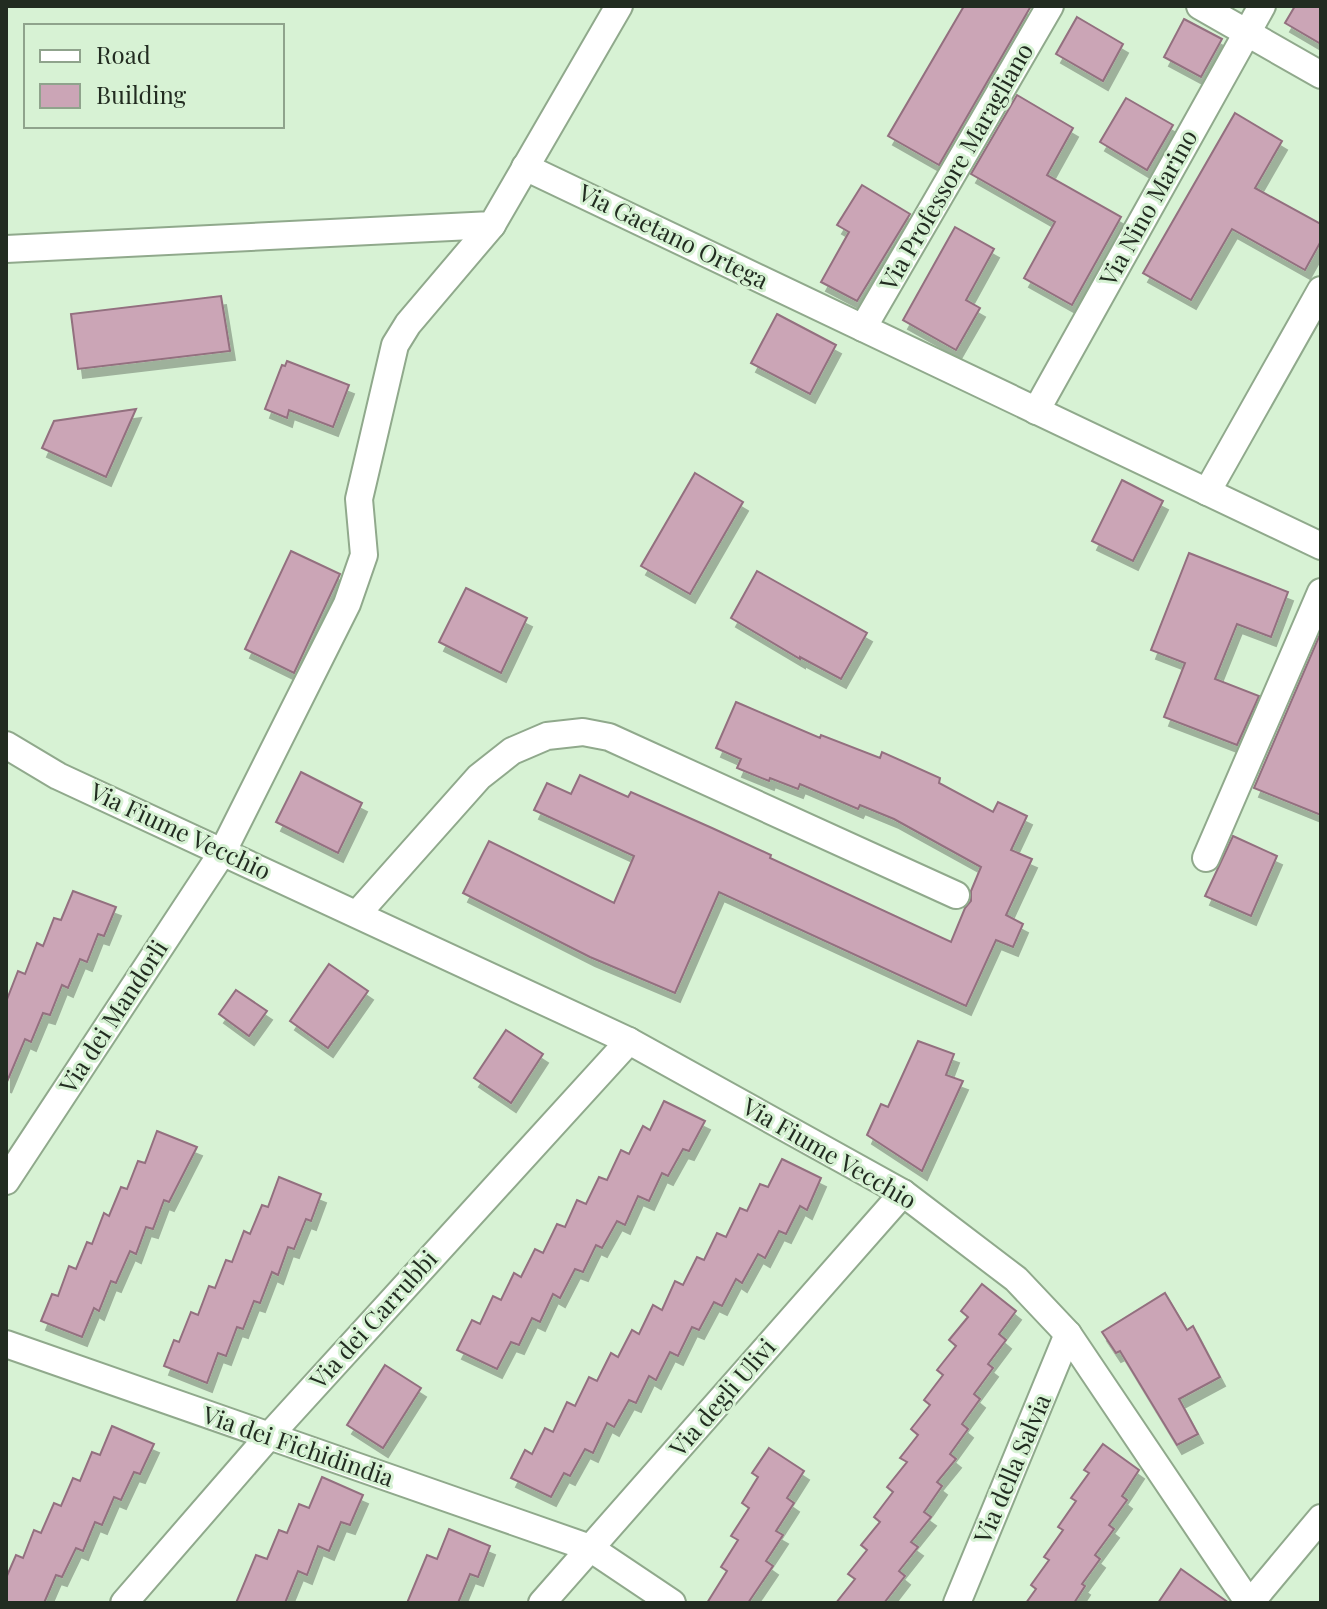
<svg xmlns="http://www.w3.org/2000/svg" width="1327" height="1609" font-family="'Playfair Display',serif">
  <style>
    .building { fill: #cba5b6; stroke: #936f7f; stroke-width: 2; filter: url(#shadow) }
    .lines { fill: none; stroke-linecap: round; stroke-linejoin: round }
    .street-casing { stroke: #90a98c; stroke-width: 30 }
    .street { stroke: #fff; stroke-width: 26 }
    .labels { text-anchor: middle; stroke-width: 6; stroke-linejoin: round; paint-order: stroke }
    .street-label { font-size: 24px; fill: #222c21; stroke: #d7f2d4 }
  </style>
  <defs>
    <filter id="shadow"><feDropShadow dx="5" dy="9" stdDeviation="0" flood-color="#0004"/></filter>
  </defs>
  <rect width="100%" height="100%" fill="#d7f2d4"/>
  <!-- building -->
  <g class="building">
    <path d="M964,6h67l-92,159 -51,-29z"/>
    <path d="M1295,6h26v38l-36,-21z"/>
    <path d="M1077,17l46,27 -20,37 -47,-27z"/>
    <path d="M1184,19l38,20 -21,38 -37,-20z"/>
    <path d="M1017,95l56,33 -26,47 74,42 -49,88 -48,-27 31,-56 -84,-48z"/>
    <path d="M1126,98l47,27 -26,45 -47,-28z"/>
    <path d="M1235,113l47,28 -27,47 66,36v17l-16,29 -73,-41 -41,71 -48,-27z"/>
    <path d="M862,185l48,29 -53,87 -36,-19 28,-50 -12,-7z"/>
    <path d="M955,227l39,22 -28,51 14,8 -24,42 -53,-30z"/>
    <path d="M221,296l9,55 -152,18 -7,-55z"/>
    <path d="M777,314l59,31 -26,49 -59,-31z"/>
    <path d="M287,361l62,24 -16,42 -44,-17 -2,8 -22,-9 17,-44 3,1z"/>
    <path d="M136,409l-30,68 -64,-29 12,-27z"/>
    <path d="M695,473l48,29 -53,92 -49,-28z"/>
    <path d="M1122,480l41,21 -30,60 -41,-20z"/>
    <path d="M291,551l49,23 -46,99 -49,-24z"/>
    <path d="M1189,553l99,39 -17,45 -34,-13 -22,55 44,17 -22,49 -73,-28 21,-54 -34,-13z"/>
    <path d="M757,571l110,62 -26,46 -41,-22v2l-69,-41z"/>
    <path d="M466,588l61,30 -26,55 -62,-31z"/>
    <path d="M1321,632v183l-67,-27z"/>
    <path d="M736,702l84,36 1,-3 59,23 2,-6 58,26 -1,5 54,29 5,-10 29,14 -16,34 21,9 -26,56 17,9 -10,23 -17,-7 -30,66 -247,-114 -44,101 -85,-36 -127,-64 26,-52 125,62 20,-47 -100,-46 13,-27 24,11 9,-19 48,22 3,-5 81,36 59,27 -1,3 181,84 14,-34 6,-7v-10l10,-24 -87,-48 -34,-14 -2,4 -58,-25 -2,5 -28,-11 -1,3 -32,-13 4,-9 -25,-11z"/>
    <path d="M301,772l61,31 -24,50 -62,-31z"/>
    <path d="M1233,836l44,20 -26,60 -46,-20z"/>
    <path d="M73,891l43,16 -12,29 -6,-2 -11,28 -7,-3 -12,29 -6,-3 -12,30 -7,-2 -12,29 -6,-3 -19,45v-82l12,-31 7,3 12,-31 6,3 11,-28 7,2z"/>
    <path d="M329,964l39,27 -40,57 -38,-27z"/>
    <path d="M236,990l31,21 -18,25 -30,-22z"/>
    <path d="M506,1030l37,24 -32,49 -37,-25z"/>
    <path d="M918,1041l36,13 -8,21 17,6 -41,90 -55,-36 14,-31 7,3z"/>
    <path d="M664,1101l41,20 -16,30 -6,-2 -15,27 -6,-3 -13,28 -11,-5 -13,29 -8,-4 -15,27 -6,-3 -13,27 -8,-3 -15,29 -7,-4 -13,28 -8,-4 -13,27 -8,-3 -14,27 -40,-19 15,-30 8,4 13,-28 8,4 13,-27 7,4 14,-28 8,4 14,-29 8,3 12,-27 9,4 13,-27 8,3 14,-30 8,4 14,-28 7,4z"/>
    <path d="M157,1131l40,16 -28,55 -5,-2 -11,29 -7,-2 -10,27 -6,-3 -14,32 -5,-2 -12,30 -5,-3 -12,29 -41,-16 11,-27 6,2 11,-30 7,3 11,-27 5,2 12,-31 5,3 12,-29 6,2 11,-28 7,2z"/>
    <path d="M782,1159l39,19 -14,32 -7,-4 -14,28 -7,-3 -14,27 -7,-4 -16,29 -6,-4 -14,27 -8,-4 -15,28 -7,-3 -14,29 -8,-4 -14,28 -7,-4 -13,27 -7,-3 -15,27 -7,-4 -14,30 -8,-4 -15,27 -6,-3 -13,24 -40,-19 14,-28 7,4 13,-26 8,4 14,-30 8,4 14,-29 8,4 14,-28 7,4 14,-27 7,4 14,-29 9,5 13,-29 8,4 14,-28 7,3 13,-27 9,4 14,-29 7,3 13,-27 8,3z"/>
    <path d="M279,1177l42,17 -10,27 -5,-2 -12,30 -6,-2 -10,28 -6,-3 -12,31 -6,-2 -11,28 -6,-2 -11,29 -8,-3 -11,30 -43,-17 10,-26 5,2 12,-30 7,3 11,-29 6,2 11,-28 6,2 12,-31 6,3 12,-29 6,2z"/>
    <path d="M982,1284l34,27 -17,23 7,6 -18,24 5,4 -19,26 6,5 -18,25 6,5 -18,25 6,5 -19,23 5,4 -18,26 7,5 -20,25 7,5 -19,24 6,5 -21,27h-48l19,-24 -7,-5 19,-24 -6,-5 19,-23 -6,-5 19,-25 -6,-5 20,-25 -7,-4 18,-23 -7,-6 19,-24 -6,-5 19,-25 -6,-5 19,-24 -7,-6 19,-23 -7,-6z"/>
    <path d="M1165,1293l22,37 6,-4 27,51 -41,22 19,35 -21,11 -57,-94 -4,2 -14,-21z"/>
    <path d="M385,1365l36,23 -38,60 -36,-23z"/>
    <path d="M112,1426l42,18 -14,30 -6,-2 -13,28 -7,-3 -12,28 -7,-3 -12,29 -7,-3 -14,29 -6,-2 -12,28h-38v-25l10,-23 7,3 11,-28 7,3 13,-30 7,3 12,-28 7,3 12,-29 8,3z"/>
    <path d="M1103,1444l36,26 -17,26 5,4 -18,25 5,4 -19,26 5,4 -18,25 3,2 -11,17h-48l10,-14 -5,-4 18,-25 -5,-3 19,-27 -5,-3 18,-26 -5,-3 18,-25 -5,-3z"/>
    <path d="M769,1448l35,23 -17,27 7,5 -18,28 7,4 -17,26 7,5 -25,37h-41l20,-32 -6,-4 17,-27 -7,-4 18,-28 -7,-5 16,-26 -6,-4z"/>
    <path d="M322,1477l41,18 -13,30 -9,-3 -12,29 -11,-5 -11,29 -9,-4 -13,32h-49l20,-48 11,4 12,-29 8,3 12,-29 10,4z"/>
    <path d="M449,1529l41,17 -12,31 -8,-3 -12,29h-51l20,-48 10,4z"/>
    <path d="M1181,1569l48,34h-71z"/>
  </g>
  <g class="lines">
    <defs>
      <g id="street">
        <path d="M1200,6l121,69"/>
        <path d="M525,167l796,379"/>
        <path d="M6,249l486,-24 127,-219"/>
        <path d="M863,328l187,-322"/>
        <path d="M1036,411l226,-405"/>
        <path d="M1207,492l114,-202"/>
        <path d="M6,745l52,31 571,265 274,152 113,86 52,55 181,269"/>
        <path d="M1206,858l115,-266"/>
        <path d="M358,913l121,-136 33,-26 35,-15 36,-4 26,5 347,158"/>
        <path d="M6,1181l216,-328 125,-249 17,-49 -5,-56 36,-154 13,-21 84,-99"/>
        <path d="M6,1344l584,204 82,55"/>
        <path d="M124,1603l145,-167 360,-395"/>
        <path d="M542,1603l361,-410"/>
        <path d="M957,1603l111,-269"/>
        <path d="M1250,1603l71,-85"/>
      </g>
    </defs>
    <!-- street casing -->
    <use href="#street" class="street-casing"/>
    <!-- street -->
    <use href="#street" class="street"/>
  </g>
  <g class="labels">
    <!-- street labels -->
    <g class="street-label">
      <text transform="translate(957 167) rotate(-60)" y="8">Via Professore Maragliano</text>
      <text transform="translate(1149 208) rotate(-61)" y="8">Via Nino Marino</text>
      <text transform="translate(673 237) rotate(26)" y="8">Via Gaetano Ortega</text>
      <text transform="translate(180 832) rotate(25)" y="8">Via Fiume Vecchio</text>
      <text transform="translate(114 1017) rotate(-57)" y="8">Via dei Mandorli</text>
      <text transform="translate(829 1154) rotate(30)" y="8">Via Fiume Vecchio</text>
      <text transform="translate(374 1320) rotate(-48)" y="8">Via dei Carrubbi</text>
      <text transform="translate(723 1398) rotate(-49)" y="8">Via degli Ulivi</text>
      <text transform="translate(298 1447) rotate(19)" y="8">Via dei Fichidindia</text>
      <text transform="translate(1013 1469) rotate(-67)" y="8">Via della Salvia</text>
    </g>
  </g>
  <!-- border -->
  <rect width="1327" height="1609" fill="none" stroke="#222c21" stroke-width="16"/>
  <!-- legend -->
  <rect x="24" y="24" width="260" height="104" fill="#d7f2d4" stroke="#8fa38c" stroke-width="2"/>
  <rect x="40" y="50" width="40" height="12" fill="#ffffff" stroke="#8fa38c" stroke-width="2"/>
  <text x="96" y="64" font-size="24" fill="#222c21">Road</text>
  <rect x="40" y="84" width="40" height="24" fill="#cba5b6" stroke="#8fa38c" stroke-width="2"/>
  <text x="96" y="104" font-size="24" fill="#222c21">Building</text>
</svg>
